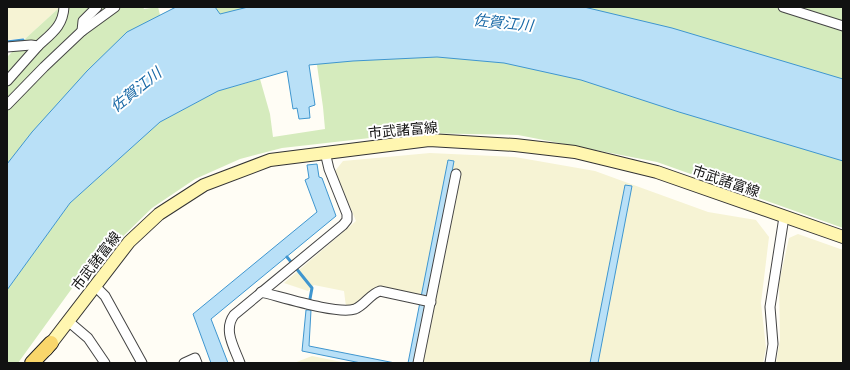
<svg xmlns="http://www.w3.org/2000/svg" width="850" height="370" font-family="'Roboto Serif','Noto Sans JP',serif">
  <style>
    .farmland { fill: #f6f3d4 }
    .green { fill: #d5ebbd }
    .water { fill: #b9e0f7; stroke: #3f96cf }
    .lines { fill: none; stroke-linecap: round; stroke-linejoin: round }
    .stream { stroke: #3f96cf; stroke-width: 3 }
    .minor-casing { stroke: #444; stroke-width: 11 }
    .secondary-casing { stroke: #333; stroke-width: 14 }
    .primary-casing { stroke: #222; stroke-width: 16 }
    .minor { stroke: #fff; stroke-width: 9 }
    .secondary { stroke: #fff6b0; stroke-width: 12 }
    .primary { stroke: #f9d66b; stroke-width: 14 }
    .labels { text-anchor: middle; stroke-width: 4; stroke-linejoin: round; paint-order: stroke }
    .street-label { font-size: 14px; fill: #111; stroke: #fff }
    .water-label { font-size: 15px; font-style: italic; fill: #1768a6; stroke: #fff }
  </style>
  <rect width="100%" height="100%" fill="#fffdf5"/>
  <!-- farmland -->
  <g class="farmland">
    <path d="M7,7h53l-34,31 -19,2z"/>
    <path d="M430,153l85,4 80,14 113,41 48,8 13,17 -8,66 5,45 -3,15h-340l11,-63 -57,-14 -23,18 -8,3 -2,-16 -30,-6 -6,6 -24,-8 72,-62 -21,-50 8,-10z"/>
    <path d="M798,234l45,16v113h-67l4,-23 -1,-57 10,-45z"/>
    <path d="M312,356l35,7h-53z"/>
  </g>
  <!-- green -->
  <g class="green">
    <path d="M60,7h83l1,2 14,-2 2,8 16,-8h129l-298,157v-107l19,-19z"/>
    <path d="M526,7h317v84z"/>
    <path d="M319,51h218l306,99v78l-186,-66 -139,-27 -104,-2 -132,15 -42,11 -45,20 -43,29 -43,42 -18,12 -73,101h-11v-73l63,-87 90,-81 58,-31 42,-12 10,35 3,23 52,-8 -2,-22 -6,-42h-8z"/>
  </g>
  <!-- water -->
  <g class="water">
    <path d="M176,7h39l5,7 28,-7h336l88,21 171,51v82l-164,-49 -98,-32 -77,-17 -67,-6 -84,4 -44,4 6,40 -6,2 1,11 -11,1 -2,-11 -4,1 -6,-38 -69,20 -58,31 -90,81 -63,87v-126l25,-32 55,-61 40,-39z"/>
    <path d="M448,160l6,1 -26,141 -13,61h-7z"/>
    <path d="M317,164l2,13 3,1 14,38 -125,103 17,44h-17l-18,-49 124,-102 -12,-32 4,-2 -2,-13z"/>
    <path d="M625,185l7,1 -34,177h-8z"/>
    <path d="M306,310h5l-2,36 86,17h-34l-59,-12z"/>
  </g>
  <g class="lines">
    <!-- stream -->
    <g class="stream">
      <path d="M7,42l16,-2"/>
      <path d="M287,257l25,31 -3,16"/>
    </g>
    <defs>
      <g id="minor">
        <path d="M783,7l60,19"/>
        <path d="M82,31l1,-10 14,-14"/>
        <path d="M7,47l24,-2 7,1c14,-13 25,-20 26,-39"/>
        <path d="M7,81l31,-35"/>
        <path d="M7,105l37,-38 38,-36 33,-24"/>
        <path d="M95,286l10,10 37,67"/>
        <path d="M261,292c21,5 77,23 94,17 10,-4 15,-15 25,-18l51,11"/>
        <path d="M68,321l20,17 17,25"/>
        <path d="M184,363l11,-5 2,5"/>
        <path d="M240,363c-6,-16 -17,-33 -6,-48l109,-90 4,-5v-6l-18,-45 -4,-17"/>
        <path d="M418,363l38,-189"/>
        <path d="M770,363l3,-19 -3,-37 14,-90"/>
      </g>
      <path id="secondary" d="M46,350l83,-108 30,-28 45,-29 66,-25 159,-20 86,5 60,7 82,20 186,65"/>
      <path id="primary" d="M32,363l19,-20"/>
    </defs>
    <!-- minor casing -->
    <use href="#minor" class="minor-casing"/>
    <!-- secondary casing -->
    <use href="#secondary" class="secondary-casing"/>
    <!-- primary casing -->
    <use href="#primary" class="primary-casing"/>
    <!-- minor -->
    <use href="#minor" class="minor"/>
    <!-- secondary -->
    <use href="#secondary" class="secondary"/>
    <!-- primary -->
    <use href="#primary" class="primary"/>
  </g>
  <g class="labels">
    <!-- street labels -->
    <g class="street-label">
      <text transform="translate(403 130) rotate(-5)" y="5">市武諸富線</text>
      <text transform="translate(726 181) rotate(19)" y="5">市武諸富線</text>
      <text transform="translate(96 261) rotate(-52)" y="5">市武諸富線</text>
    </g>
    <!-- water labels -->
    <g class="water-label">
      <text transform="translate(503 23) rotate(6)" y="5">佐賀江川</text>
      <text transform="translate(136 90) rotate(-39)" y="5">佐賀江川</text>
    </g>
  </g>
  <!-- border -->
  <rect width="850" height="370" fill="none" stroke="#111111" stroke-width="16"/>
</svg>
